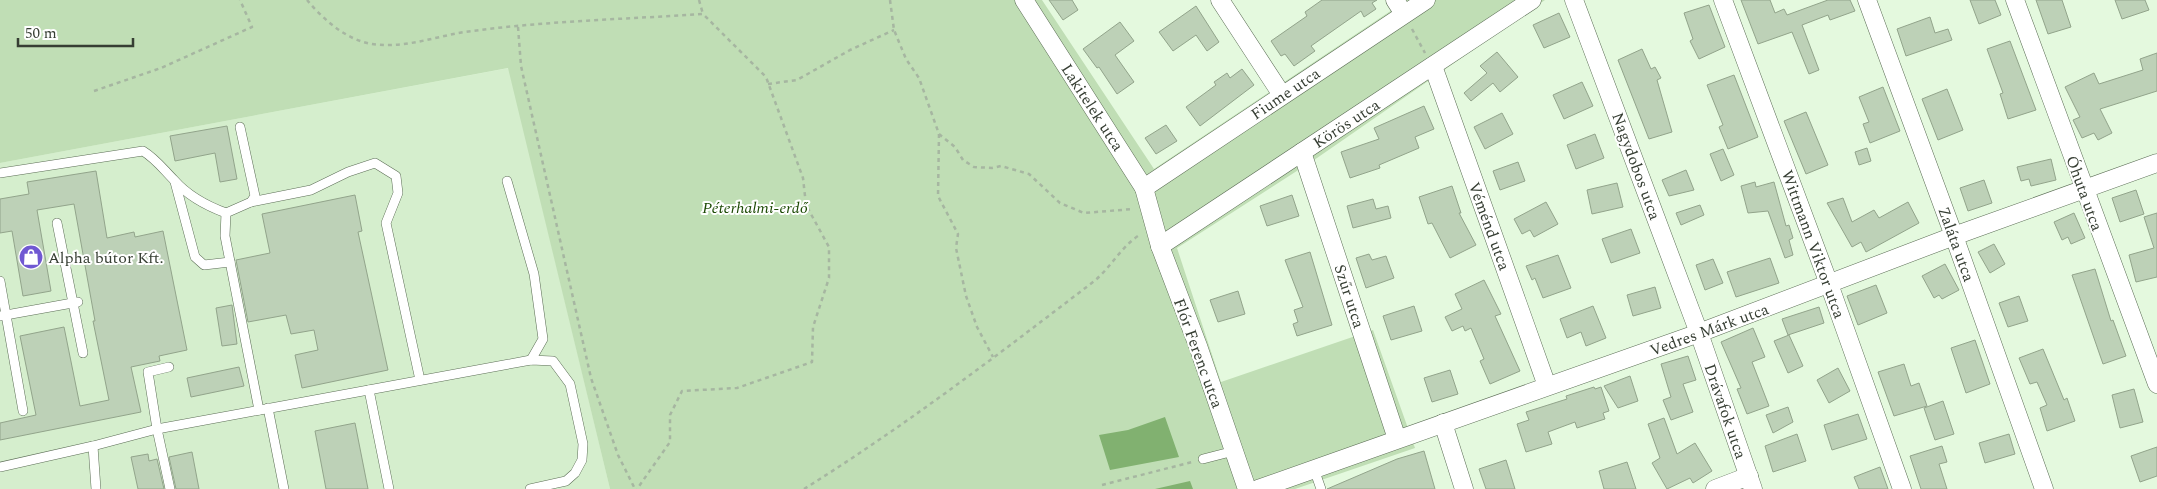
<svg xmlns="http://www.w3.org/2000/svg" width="2157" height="489" font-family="Spectral,serif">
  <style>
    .built { fill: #d5eecd }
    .green { fill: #c0deb5 }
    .water { fill: #81b170 }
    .building { fill: #bdd1b7; stroke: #92a48b }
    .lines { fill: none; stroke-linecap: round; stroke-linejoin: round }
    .lane-casing { stroke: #5c6e56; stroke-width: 10 }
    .street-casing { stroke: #5c6e56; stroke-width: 19 }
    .path { stroke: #a6b6a1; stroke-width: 2.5; stroke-dasharray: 4 4; stroke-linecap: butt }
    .lane { stroke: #fff; stroke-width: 9 }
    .street { stroke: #fff; stroke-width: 18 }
    .labels { text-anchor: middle; stroke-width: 4; stroke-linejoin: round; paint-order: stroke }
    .street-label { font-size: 16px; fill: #363e33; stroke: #fff }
    .park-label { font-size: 16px; font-style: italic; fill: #1c4a04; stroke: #fff }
    .poi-label { font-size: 16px; fill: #363e33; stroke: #fff; text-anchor: start }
  </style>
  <rect width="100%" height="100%" fill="#e4f9de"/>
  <!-- built -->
  <path class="built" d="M509,68l101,421h-610v-326z"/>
  <!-- green -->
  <path class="green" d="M0,0h1042l112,169 253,-169h138l-228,158 -140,90 44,134 152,-52 42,118 -120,41h-685l-102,-421 -508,95z"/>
  <!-- water -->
  <g class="water">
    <path d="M1165,417l14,40 -69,13 -11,-35 29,-5z"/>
    <path d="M1190,481l3,8h-38z"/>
  </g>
  <!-- building -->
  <g class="building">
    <path d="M1049,0h23l6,10 -15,10z"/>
    <path d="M1322,0h55l-5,3 4,6 -12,8 -3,-6 -50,35 4,5 -21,15 -9,-12 -4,2 -10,-15 36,-25 -2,-4z"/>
    <path d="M1741,0h29l5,13 9,-4 3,6 41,-15h22l5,11 -25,9 -2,-5 -26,10 17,45 -10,4 -17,-42 -34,12z"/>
    <path d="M1970,0h25l6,15 -22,9z"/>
    <path d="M2036,0h26l9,27 -23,7z"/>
    <path d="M2115,0h30l4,10 -27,9z"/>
    <path d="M1709,5l16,42 -26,12 -9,-18 3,-2 -9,-26z"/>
    <path d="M1196,6l23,36 -12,9 -11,-16 -23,16 -14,-19z"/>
    <path d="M1559,13l11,24 -26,11 -11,-23z"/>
    <path d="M1930,17l5,16 13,-4 4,11 -46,16 -9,-27z"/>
    <path d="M1120,22l14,19 -19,14 19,27 -17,12 -18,-27 -2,1 -14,-19z"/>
    <path d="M2010,41l26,69 -28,9 -8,-25 3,-1 -16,-44z"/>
    <path d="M1642,49l9,20 4,-2 6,11 -4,2 15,52 -23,7 -31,-79z"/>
    <path d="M1497,52l21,25 -18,15 -7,-9 -22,18 -7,-8 23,-20 -7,-7z"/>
    <path d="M2157,53v38l-57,18 12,24 -14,7 -4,-7 -12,5 -9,-18 7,-3 -15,-30 29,-14 5,11 44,-14 -3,-11z"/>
    <path d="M1242,69l12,16 -54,41 -14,-19 30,-22 -2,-3 13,-9 3,5z"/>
    <path d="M1734,75l24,62 -30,12 -9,-22 4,-2 -16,-40z"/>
    <path d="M1582,82l11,24 -29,13 -11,-24z"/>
    <path d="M1883,87l17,44 -30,12 -7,-19 6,-2 -10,-25z"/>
    <path d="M1947,89l16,41 -25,10 -16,-41z"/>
    <path d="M1424,106l10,23 -19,8 4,11 -40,17 1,3 -30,10 -9,-26 38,-13 -5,-11z"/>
    <path d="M1806,112l22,53 -22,9 -22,-53z"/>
    <path d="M1502,113l11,21 -28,15 -11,-22z"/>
    <path d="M1166,125l11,16 -21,13 -11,-16z"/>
    <path d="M227,126l10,53 -17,3 -5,-29 -40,8 -5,-25z"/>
    <path d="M1595,134l9,24 -28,11 -9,-24z"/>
    <path d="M1867,148l4,13 -12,4 -4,-13z"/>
    <path d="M1723,149l11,26 -13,6 -11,-27z"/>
    <path d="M2051,159l5,21 -25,6 -2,-7 -8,2 -4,-14z"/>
    <path d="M1518,162l7,19 -25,9 -7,-19z"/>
    <path d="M1686,170l8,20 -25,6 -7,-16z"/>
    <path d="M96,171l11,67 27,-6 1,5 28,-6 24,119 -28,6 1,5 -29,6 10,45 -141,28v-17l36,-8 -16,-79 44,-9 16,79 29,-6 -16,-79h2l-21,-117 -37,6 14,81 -28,5 -11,-65 -12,2v-34l29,-5 -2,-12z"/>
    <path d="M1984,180l8,23 -24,8 -8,-23z"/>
    <path d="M1755,182l1,5 18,-5 12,44 3,-1 4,13 -4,2 4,15 -8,3 -17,-47 -20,2 -7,-27z"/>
    <path d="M1617,183l6,24 -31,7 -5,-24z"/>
    <path d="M1452,186l9,27h-2l17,32 -26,13 -18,-35 -4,1 -9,-27z"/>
    <path d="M2136,190l8,24 -24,8 -8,-24z"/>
    <path d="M355,195l7,36 -4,1 30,138 -86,18 -7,-33 23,-5 -4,-20 -23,4 -5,-19 -38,7 -12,-62 34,-7 -8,-39z"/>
    <path d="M1292,195l7,21 -32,10 -7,-20z"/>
    <path d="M1843,198l9,24 22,-12 5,8 29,-16 11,21 -53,29 -5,-10 -9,5 -25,-44z"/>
    <path d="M1373,199l3,10 12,-3 3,12 -38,10 -6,-22z"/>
    <path d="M1546,202l12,22 -24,13 -4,-7 -8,4 -8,-15z"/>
    <path d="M1700,205l4,10 -23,10 -5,-12z"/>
    <path d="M2074,213l11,25 -14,6 -3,-7 -6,3 -8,-18z"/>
    <path d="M2157,213v64l-21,5 -7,-27 25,-7 -10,-31z"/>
    <path d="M1631,229l9,24 -29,10 -9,-24z"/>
    <path d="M1994,244l11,20 -15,9 -12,-21z"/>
    <path d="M1310,252l22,73 -35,11 -4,-12 5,-2 -4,-12 9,-3 -18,-47z"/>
    <path d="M1369,254l3,6 14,-4 8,22 -28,10 -10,-30z"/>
    <path d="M1558,255l13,33 -28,10 -8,-20 -3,2 -6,-14z"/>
    <path d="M1770,258l9,25 -43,14 -9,-25z"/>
    <path d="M1713,259l10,24 -18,7 -9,-25z"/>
    <path d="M1945,264l14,26 -17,9 -3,-4 -5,3 -12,-22z"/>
    <path d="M2095,269l16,52 2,-1 13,36 -23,8 -31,-89z"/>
    <path d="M1484,280l17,34 -6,2 25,55 -30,13 -10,-23 4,-2 -13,-31 -6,3 -2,-5 -11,5 -7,-14 17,-8 -7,-15z"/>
    <path d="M1876,285l11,28 -29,12 -11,-29z"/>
    <path d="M1655,287l6,21 -28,8 -6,-21z"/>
    <path d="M1238,291l7,23 -27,8 -8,-22z"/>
    <path d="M2019,296l9,25 -20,6 -9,-24z"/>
    <path d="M232,305l5,39 -15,2 -6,-38z"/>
    <path d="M1414,306l8,25 -31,9 -8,-24z"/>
    <path d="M1593,306l13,32 -20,8 -5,-14 -14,6 -7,-19z"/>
    <path d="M1819,307l5,16 -36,12 -6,-16z"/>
    <path d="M1753,328l12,29 -13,5 17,44 -22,8 -10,-25 4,-1 -20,-46z"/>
    <path d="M1789,335l14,31 -15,7 -14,-32z"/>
    <path d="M1975,340l15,44 -24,9 -15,-45z"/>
    <path d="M2043,349l21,51 3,-2 8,23 -28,10 -7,-23 7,-3 -10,-23 -7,2 -11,-26z"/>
    <path d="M1688,356l8,24 -13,4 10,28 -22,8 -8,-20 8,-3 -10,-33z"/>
    <path d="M1904,364l7,22 8,-3 8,23 -33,10 -16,-44z"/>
    <path d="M239,367l5,19 -53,11 -4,-19z"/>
    <path d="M1838,368l12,23 -21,12 -12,-23z"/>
    <path d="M1450,370l8,24 -26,8 -8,-24z"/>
    <path d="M1630,376l8,25 -20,7 -14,-22z"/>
    <path d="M1594,387l1,2 6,-2 8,24 -6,2 2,6 -28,9 -2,-6 -27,10 4,12 -26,8 -9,-28 12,-4 -3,-8 41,-13 -1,-3z"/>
    <path d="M2134,389l9,33 -23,6 -8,-33z"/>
    <path d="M1943,401l11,33 -19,6 -11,-32z"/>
    <path d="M1788,407l5,15 -20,11 -7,-18z"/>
    <path d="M1858,414l9,25 -35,11 -8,-25z"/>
    <path d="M1664,418l13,36 18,-11 17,28 -19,12 -3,-5 -23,11 -15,-26 8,-5 -12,-34z"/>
    <path d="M355,423l13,66h-42l-11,-58z"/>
    <path d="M1797,434l9,27 -33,11 -8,-26z"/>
    <path d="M2009,434l6,20 -30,9 -6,-20z"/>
    <path d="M1942,446l5,16 -8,2 8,25h-26l-11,-33z"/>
    <path d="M2157,447v29l-17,6 -9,-26z"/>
    <path d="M1424,451l11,38h-108l70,-30z"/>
    <path d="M192,452l7,37h-23l-7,-32z"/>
    <path d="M148,454l1,7 8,-2 7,30h-26l-7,-32z"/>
    <path d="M1506,460l9,29h-29l-7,-20z"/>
    <path d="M1627,462l9,27h-32l-5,-18z"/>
    <path d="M1880,467l8,22h-29l-5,-12z"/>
  </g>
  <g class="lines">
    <defs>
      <g id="lane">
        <path d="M240,127l15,69 -4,6 -25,11 -1,23 34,174"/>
        <path d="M0,173l143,-22c13,8 20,18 31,29 14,16 33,26 52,33"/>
        <path d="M507,181l27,93 9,65 -12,21"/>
        <path d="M175,182l20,75 9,8 26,-3"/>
        <path d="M251,202l60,-12 37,-18 27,-9 21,13 2,17 -12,30 34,157"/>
        <path d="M57,223l26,130"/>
        <path d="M0,281l23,130"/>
        <path d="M0,316l78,-14"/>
        <path d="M169,367l-21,5 9,57 13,60"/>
        <path d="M369,390l20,99"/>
        <path d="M268,408l16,81"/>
        <path d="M93,446l3,43"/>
        <path d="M1203,459l31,-8"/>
        <path d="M0,467l93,-21 64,-17 374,-69 22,1 17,23 13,60 -1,16 -7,13 -9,8 -36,8"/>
        <path d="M1314,469l7,20"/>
      </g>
      <g id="street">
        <path d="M1024,0l120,188 16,58 38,100 49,143"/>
        <path d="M1220,0l62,95"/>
        <path d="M1395,0l9,14"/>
        <path d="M1574,0l125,333 54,156"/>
        <path d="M1723,0l106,284 73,205"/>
        <path d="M1867,0l87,236 90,253"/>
        <path d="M2015,0l142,384"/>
        <path d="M1433,66l114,320"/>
        <path d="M1302,152l95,287"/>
        <path d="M1144,188l282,-188"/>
        <path d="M1160,246l372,-246"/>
        <path d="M1443,423l21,66"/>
        <path d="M1258,489l441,-156 255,-97 203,-73"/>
        <path d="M1715,489l34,-13"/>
      </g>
    </defs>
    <!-- lane casing -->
    <use href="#lane" class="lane-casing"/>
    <!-- street casing -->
    <use href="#street" class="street-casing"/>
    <!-- path -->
    <g class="path">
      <path d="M307,0c16,19 39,40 65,44 35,5 66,-9 100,-13 75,-10 156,-12 231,-17l63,63 37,101 3,27 23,42v31l-16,49 -1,35 -75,26 -55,3 -12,24v27l-33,47"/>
      <path d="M699,0l4,14"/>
      <path d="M890,0l4,30 12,29 13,19 20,56 16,13 8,13 11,7 18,1 9,-2 28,8 31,29 24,10 49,-4"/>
      <path d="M518,27l3,39 70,312 27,77 17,34"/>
      <path d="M1412,29l13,24"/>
      <path d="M768,84l29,-4 53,-30 44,-20"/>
      <path d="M94,91l67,-23 91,-41 -12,-27"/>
      <path d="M939,134l-1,62 20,38 -2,14 10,48 11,31 16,30"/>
      <path d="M1102,485l90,-23"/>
      <path d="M804,489c101,-63 195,-135 289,-207 18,-14 28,-36 48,-48"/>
    </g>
    <!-- lane -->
    <use href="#lane" class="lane"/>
    <!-- street -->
    <use href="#street" class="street"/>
  </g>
  <!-- icons -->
  <defs>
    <symbol id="shop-disc" viewBox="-11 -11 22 22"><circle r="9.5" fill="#7058d2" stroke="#fff"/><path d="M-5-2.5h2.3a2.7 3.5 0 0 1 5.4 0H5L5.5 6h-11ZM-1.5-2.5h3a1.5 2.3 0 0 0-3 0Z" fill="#fff"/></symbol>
  </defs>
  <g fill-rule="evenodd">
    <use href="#shop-disc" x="17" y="243" width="28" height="28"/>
  </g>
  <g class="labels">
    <!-- street labels -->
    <g class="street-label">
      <text transform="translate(1285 93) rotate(-34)" y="6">Fiume utca</text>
      <text transform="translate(1093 107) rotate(57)" y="6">Lakitelek utca</text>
      <text transform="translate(1346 123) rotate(-33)" y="6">Körös utca</text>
      <text transform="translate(1637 166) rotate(70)" y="6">Nagydobos utca</text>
      <text transform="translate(2085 193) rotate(70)" y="6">Óhuta utca</text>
      <text transform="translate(1490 226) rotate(70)" y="6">Véménd utca</text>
      <text transform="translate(1814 244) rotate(70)" y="6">Wittmann Viktor utca</text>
      <text transform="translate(1957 244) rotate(70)" y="6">Zaláta utca</text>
      <text transform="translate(1350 296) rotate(72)" y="6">Szűr utca</text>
      <text transform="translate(1709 329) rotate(-20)" y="6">Vedres Márk utca</text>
      <text transform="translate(1199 353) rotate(70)" y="6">Flór Ferenc utca</text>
      <text transform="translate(1726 411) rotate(71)" y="6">Drávafok utca</text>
    </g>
    <!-- park labels -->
    <g class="park-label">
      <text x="755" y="213">Péterhalmi-erdő</text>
    </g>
    <!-- poi labels -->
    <g class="poi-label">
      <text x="48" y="263">Alpha bútor Kft.</text>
    </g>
  </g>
  <!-- scale -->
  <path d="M18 38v8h115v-8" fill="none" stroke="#363e33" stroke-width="2.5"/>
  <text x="25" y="38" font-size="15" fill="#363e33" stroke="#ffffff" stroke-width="4" paint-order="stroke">50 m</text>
</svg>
